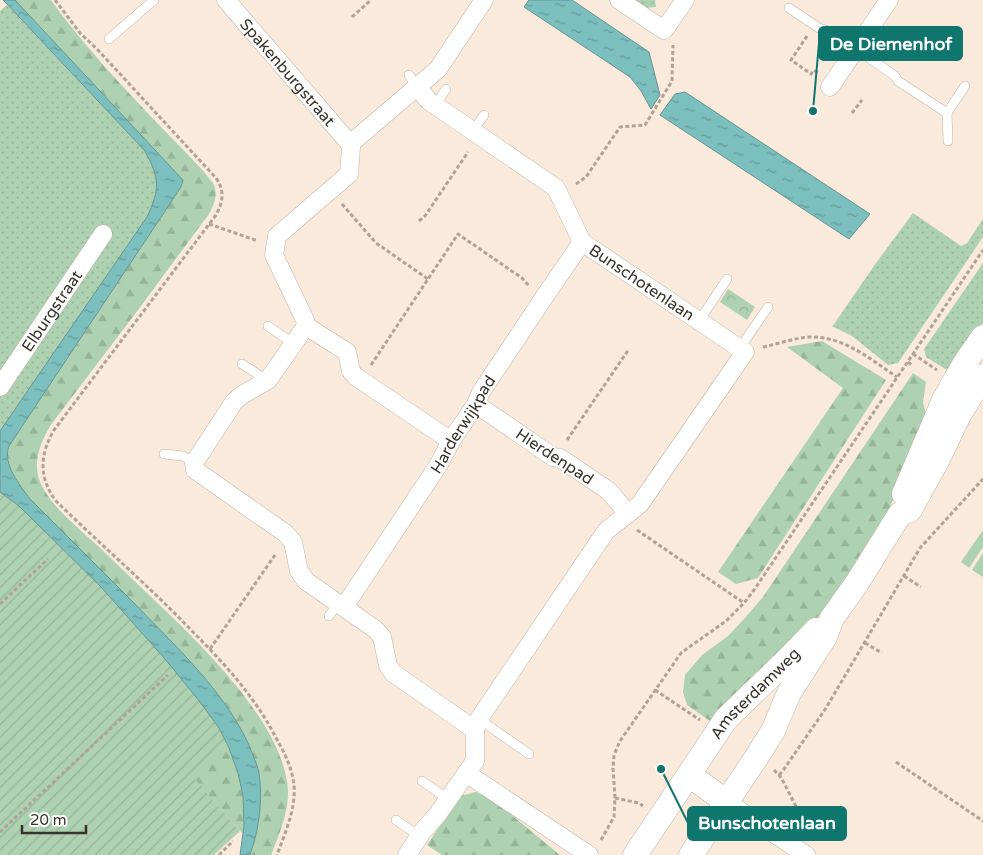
<svg xmlns="http://www.w3.org/2000/svg" width="983" height="855" font-family="'Varela Round',sans-serif">
  <style>
    .grass { fill: url(#grass-dots) }
    .forest { fill: url(#forest-firs) }
    .park { fill: url(#park-crowns) }
    .garden { fill: url(#garden-furrows) }
    .pitch { fill: #aed2b1 }
    .water { fill: url(#water-ripples); stroke: #679592 }
    .lines { fill: none; stroke-linecap: round; stroke-linejoin: round }
    .lane-casing { stroke: #c0b2a4; stroke-width: 10 }
    .street-casing { stroke: #c0b2a4; stroke-width: 19 }
    .secondary-casing { stroke: #c0b2a4; stroke-width: 25 }
    .path { stroke: #afa398; stroke-width: 3; stroke-dasharray: 4 2.5; stroke-linecap: butt }
    .lane { stroke: #fff; stroke-width: 9 }
    .street { stroke: #fff; stroke-width: 18 }
    .secondary { stroke: #fff; stroke-width: 24 }
    .labels { text-anchor: middle; stroke-width: 4; stroke-linejoin: round; paint-order: stroke }
    .street-label { font-size: 16px; fill: #38322c; stroke: #fff }
    .leader { fill: none; stroke: #0f766e; stroke-width: 2 }
    .callout-dot { fill: #0f766e; stroke: #fff; stroke-width: 2 }
    .callout { fill: #0f766e; stroke: #0f766e; stroke-width: 2 }
    .callout-label { font-size: 18px; text-anchor: middle; font-weight: bold; fill: #fff }
  </style>
  <defs>
    <pattern id="grass-dots" width="8" height="8" patternUnits="userSpaceOnUse" patternTransform="scale(1.25)"><rect width="8" height="8" fill="#aed2b1"/><path d="M2 2h.1M6 6h.1" fill="none" stroke="#96b598" stroke-width="1.8" stroke-linecap="round"/></pattern>
    <pattern id="forest-firs" width="22" height="20" patternUnits="userSpaceOnUse" patternTransform="scale(1.25)"><rect width="22" height="20" fill="#aed2b1"/><path d="M5 1l3.5 6h-7zM16 11l3.5 6h-7z" fill="#96b598"/></pattern>
    <pattern id="park-crowns" width="20" height="18" patternUnits="userSpaceOnUse" patternTransform="scale(1.25)"><rect width="20" height="18" fill="#aed2b1"/><path d="M2 6a3 3 0 1 1 6 0M12 15a3 3 0 1 1 6 0" fill="none" stroke="#96b598"/></pattern>
    <pattern id="garden-furrows" width="10" height="10" patternUnits="userSpaceOnUse" patternTransform="scale(1.25)"><rect width="10" height="10" fill="#aed2b1"/><path d="M-1 1l2-2M0 10L10 0M9 11l2-2" fill="none" stroke="#96b598"/></pattern>
    <pattern id="water-ripples" width="26" height="14" patternUnits="userSpaceOnUse" patternTransform="scale(1.25)"><rect width="26" height="14" fill="#7bbfbe"/><path d="M2 4q2-2 4 0t4 0M15 11q2-2 4 0t4 0" fill="none" stroke="#669c9b"/></pattern>
  </defs>
  <rect width="100%" height="100%" fill="#f9eadb"/>
  <!-- grass -->
  <g class="grass">
    <path d="M633,0h22l1,7 -12,1z"/>
    <path d="M7,5l138,146c15,27 15,38 2,66l-147,214v-35l107,-159 -107,141v-367z"/>
    <path d="M913,213l48,33 6,-3 16,-24v18l-85,126 -10,2 -36,-29 -18,-9h-2l44,-64z"/>
    <path d="M983,263v59l-33,50 -24,-15 -2,-8z"/>
  </g>
  <!-- forest -->
  <g class="forest">
    <path d="M15,0h36c32,45 71,86 109,126 15,16 31,31 45,47 3,4 7,8 9,12 4,10 0,20 -5,29l-71,96 -88,116c-9,16 -17,35 -11,53 9,26 41,50 60,68 23,22 47,45 71,68 42,41 114,113 118,175 1,22 -9,45 -17,65h-21l4,-10 -27,-138 -23,-30 -53,-56 -121,-122c-10,-14 -27,-35 -21,-53l172,-259 2,-7z"/>
    <path d="M822,341l64,39 -128,198 -22,6 -18,-12 125,-184 -56,-41z"/>
    <path d="M913,373l13,9 -3,20 4,16 -37,89 -15,26 -48,73 -20,24 -76,73 -21,18 -23,-16 -4,-13 2,-17 17,-20 26,-19 17,-18 18,-21z"/>
    <path d="M226,743c15,27 20,60 17,91l-52,-58z"/>
    <path d="M476,792l21,11 63,52h-118l-15,-10 33,-49z"/>
  </g>
  <!-- park -->
  <path class="park" d="M728,289l27,18 -8,13 -27,-18z"/>
  <!-- garden -->
  <path class="garden" d="M0,492l19,14 82,81 64,72 35,43 19,26 7,15 -34,33 48,55 -26,24h-214z"/>
  <!-- pitch -->
  <g class="pitch">
    <path d="M983,530v17l-14,21 -8,-6z"/>
    <path d="M983,553v24l-11,-7z"/>
  </g>
  <!-- water -->
  <g class="water">
    <path d="M3,0h12l168,180 -2,7 -172,259c-7,18 11,39 21,53 33,33 66,66 99,99 43,45 102,98 124,157 2,6 5,12 6,18 4,25 0,58 -9,82h-10l4,-29 -1,-30 -5,-23 -9,-25 -10,-20 -19,-26 -35,-43 -64,-72 -82,-81 -19,-14v-61l147,-214c13,-28 13,-38 -2,-66z"/>
    <path d="M529,0h43l77,52 11,43 -9,14 -10,-18 -11,-14 -106,-70z"/>
    <path d="M685,92l185,122 -21,25 -189,-124 15,-21z"/>
  </g>
  <g class="lines">
    <defs>
      <g id="lane">
        <path d="M789,8l30,20 9,3 21,13 46,32 3,5 49,32"/>
        <path d="M109,39l45,-39"/>
        <path d="M409,75l8,12"/>
        <path d="M435,105l11,-16"/>
        <path d="M473,131l11,-16"/>
        <path d="M948,141l-1,-28 18,-27"/>
        <path d="M699,321l28,-42"/>
        <path d="M268,326l26,18"/>
        <path d="M740,348l28,-41"/>
        <path d="M242,364l17,11 5,8"/>
        <path d="M164,454l19,2 11,7"/>
        <path d="M329,616l9,-13"/>
        <path d="M479,719l50,35"/>
        <path d="M422,781l26,18"/>
        <path d="M396,820l23,16"/>
      </g>
      <g id="street">
        <path id="s1" d="M226,0l124,144"/>
        <path d="M619,0l45,30 21,-30"/>
        <path d="M830,87l59,-87"/>
        <path d="M306,326l41,26 4,19 4,5 96,65"/>
        <path id="s2" d="M0,387l103,-153"/>
        <path d="M476,404l77,53 7,1 49,33 19,23"/>
        <path id="s3" d="M344,607l95,-143 12,-23 25,-37 5,-12 64,-96 37,-54"/>
        <path d="M475,730l-82,-57 -5,-7 -6,-29 -6,-7 -70,-49 -7,-10 -6,-29 -8,-9 -90,-63 -1,-7 40,-61 8,-7 26,-15 38,-54 -1,-6 -31,-65 3,-19 72,-62 2,-27 -1,-3 88,-75 46,-69"/>
        <path d="M466,773l123,82"/>
        <path d="M727,802l79,53"/>
        <path d="M407,855l15,-23 15,-17 38,-54v-31l4,-11 127,-188 34,-27 105,-152 -163,-110 -26,-54 -127,-87 -12,-14"/>
      </g>
      <g id="secondary">
        <path d="M904,494l40,-94 21,-37 18,-26"/>
        <path d="M689,775l38,27"/>
        <path id="s4" d="M635,855l91,-136 60,-58 30,-31"/>
        <path d="M691,855l65,-97 17,-27 16,-38 36,-56 7,-19 25,-35 43,-69 10,-4 28,-51 21,-44 24,-39"/>
      </g>
    </defs>
    <!-- lane casing -->
    <use href="#lane" class="lane-casing"/>
    <!-- street casing -->
    <use href="#street" class="street-casing"/>
    <!-- secondary casing -->
    <use href="#secondary" class="secondary-casing"/>
    <!-- path -->
    <g class="path">
      <path d="M55,0l25,33 17,16 119,129c9,13 7,24 0,37l-162,215c-14,24 -16,47 2,71 45,44 93,85 137,131 31,31 62,65 82,104 9,16 17,31 19,49 2,24 -9,48 -17,70"/>
      <path d="M352,17l19,-17"/>
      <path d="M807,36l-16,24 20,14 3,-4 4,3"/>
      <path d="M852,113l10,-13"/>
      <path d="M576,184l10,-7 34,-50 25,-2 27,-44 1,-36"/>
      <path d="M342,204l34,39 52,36"/>
      <path d="M419,221l6,-5 43,-64"/>
      <path d="M209,224l49,17"/>
      <path d="M763,347c15,-3 31,-9 46,-10 35,-1 61,22 88,40"/>
      <path d="M913,354l24,16"/>
      <path d="M908,362l5,4"/>
      <path d="M371,365l87,-131 64,44 3,4 5,4"/>
      <path d="M567,440l62,-91"/>
      <path d="M637,530l107,73"/>
      <path d="M904,576l17,11"/>
      <path d="M0,604l48,-45"/>
      <path d="M865,643l17,10"/>
      <path d="M210,649l65,-94"/>
      <path d="M655,690l45,30"/>
      <path d="M896,762l87,59"/>
      <path d="M774,770l5,5 3,4 28,55"/>
      <path d="M779,775l3,-3 44,-64 94,-160 63,-69"/>
      <path d="M615,798l24,5 4,3"/>
      <path d="M0,832l168,-157"/>
      <path d="M601,840l13,-23 1,-19 -2,-30 1,-13 6,-14 61,-88 45,-32 18,-18 10,-13 229,-340"/>
      <path d="M219,855l14,-14"/>
    </g>
    <!-- lane -->
    <use href="#lane" class="lane"/>
    <!-- street -->
    <use href="#street" class="street"/>
    <!-- secondary -->
    <use href="#secondary" class="secondary"/>
  </g>
  <g class="labels">
    <!-- street labels -->
    <g class="street-label">
      <text dy="6" stroke="none"><textPath href="#s1" startOffset="95">Spakenburgstraat</textPath></text>
      <text transform="translate(642 282) rotate(34)" y="6">Bunschotenlaan</text>
      <text dy="6" stroke="none"><textPath href="#s2" startOffset="92">Elburgstraat</textPath></text>
      <text dy="6" stroke="none"><textPath href="#s3" startOffset="218">Harderwijkpad</textPath></text>
      <text transform="translate(555 456) rotate(33)" y="6">Hierdenpad</text>
      <text dy="6" stroke="none"><textPath href="#s4" startOffset="202">Amsterdamweg</textPath></text>
    </g>
  </g>
  <!-- callouts -->
  <path class="leader" d="M813 111L819 43M661 769L688 823"/>
  <g class="callout-dot">
    <circle cx="813" cy="111" r="5"/>
    <circle cx="661" cy="769" r="5"/>
  </g>
  <g class="callout">
    <rect x="819" y="27" width="143" height="33" rx="5"/>
    <rect x="688" y="807" width="158" height="33" rx="5"/>
  </g>
  <g class="callout-label">
    <text x="891" y="50">De Diemenhof</text>
    <text x="767" y="829">Bunschotenlaan</text>
  </g>
  <!-- scale -->
  <path d="M22 825v8h64v-8" fill="none" stroke="#38322c" stroke-width="2.5"/>
  <text x="30" y="825" font-size="15" fill="#38322c" stroke="#ffffff" stroke-width="4" paint-order="stroke">20 m</text>
</svg>
